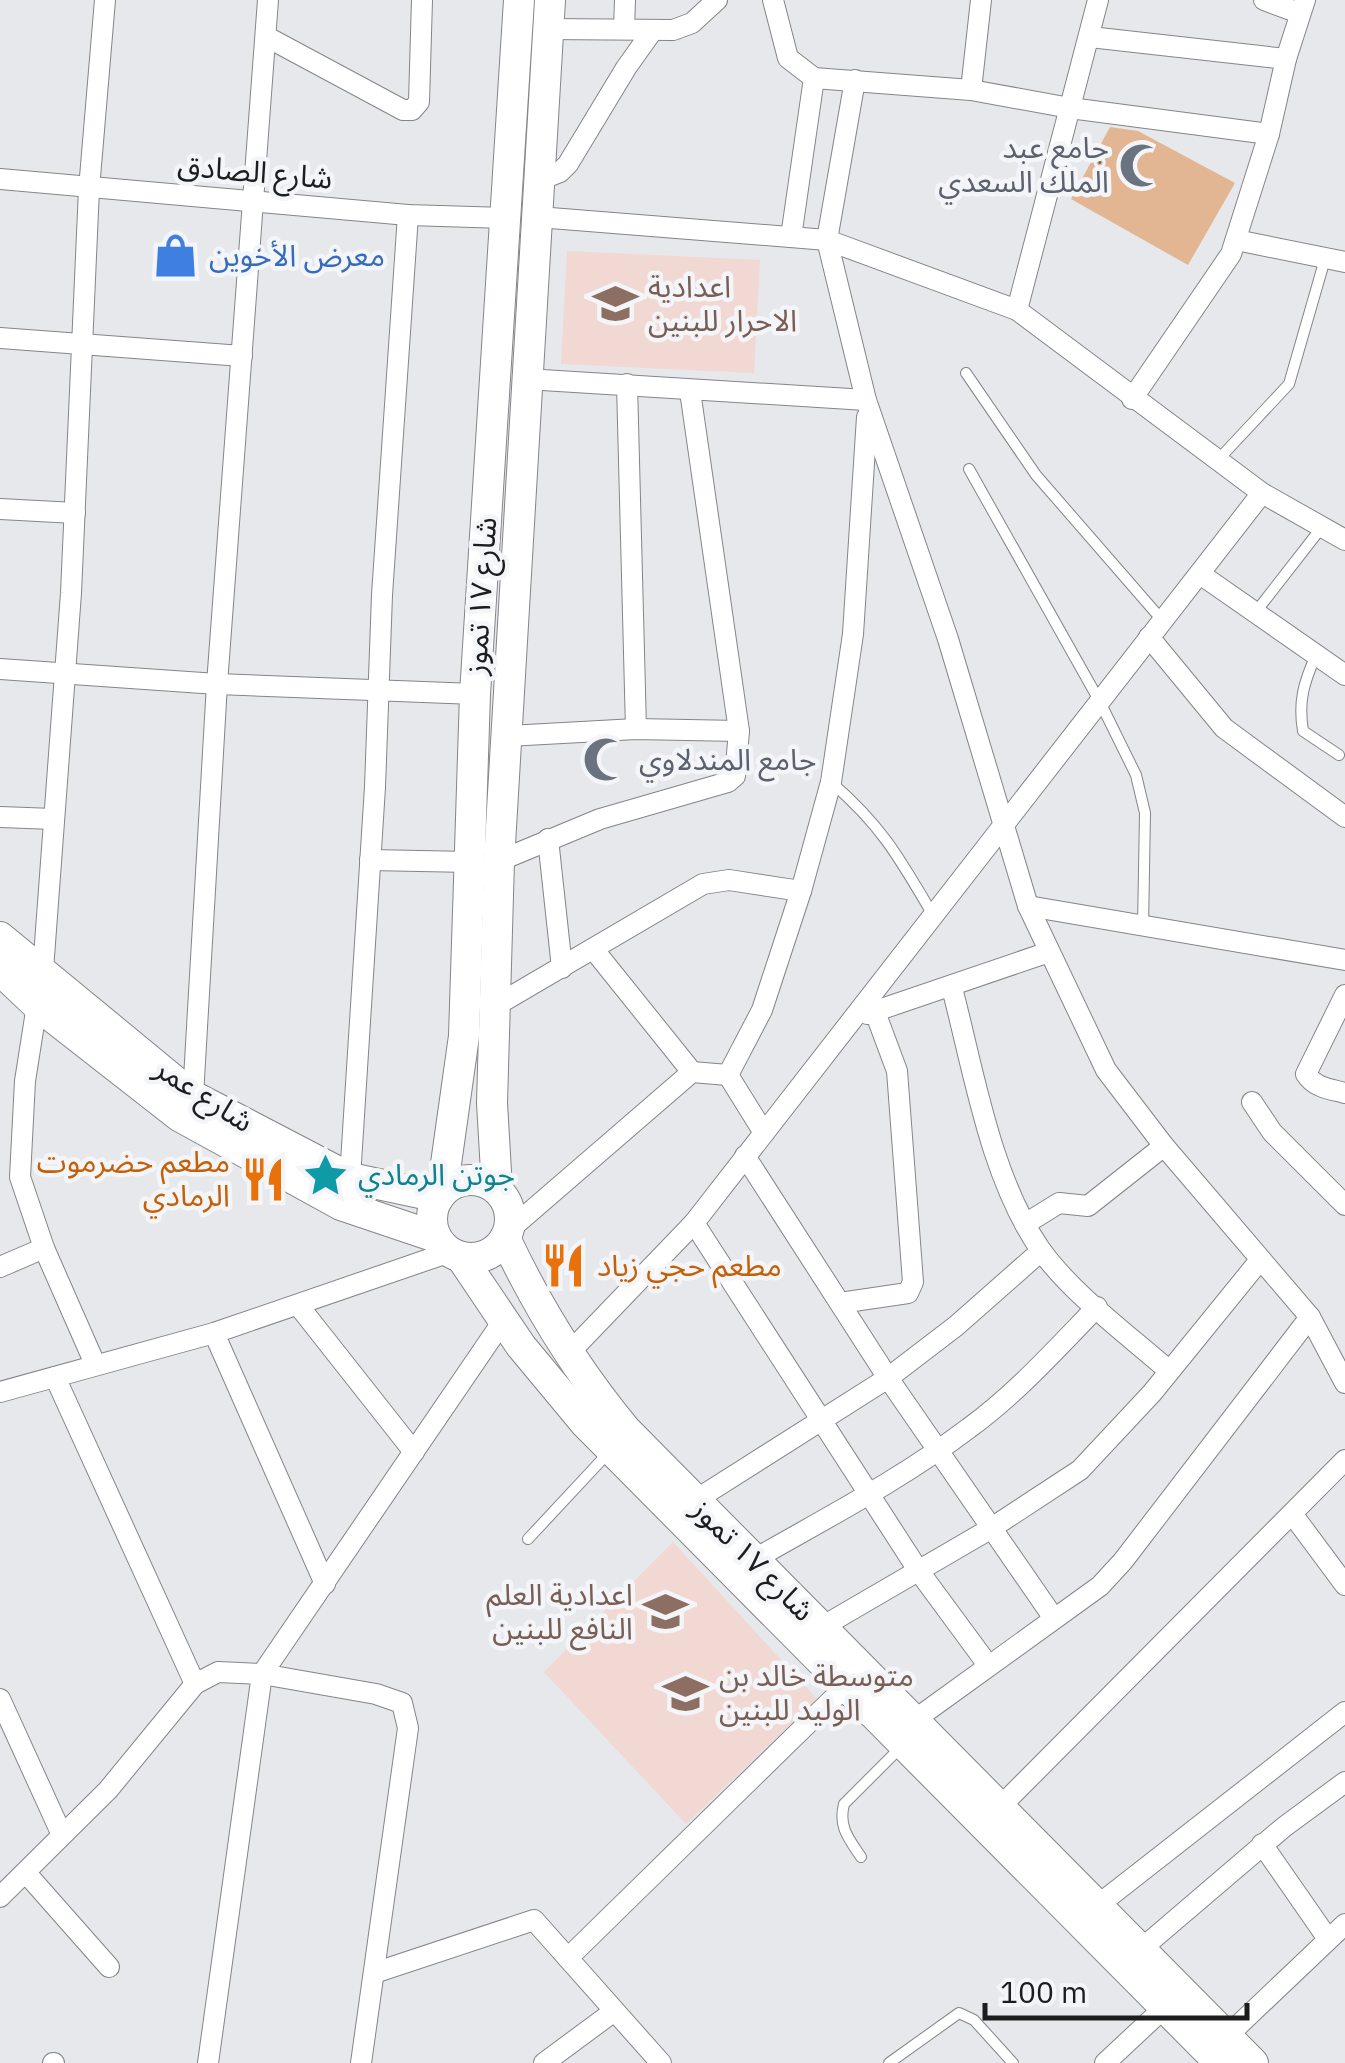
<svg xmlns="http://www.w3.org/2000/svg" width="1345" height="2063" font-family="'IBM Plex Sans','Noto Sans Arabic',sans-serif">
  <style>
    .industrial { fill: #f1d8d2 }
    .building { fill: #e2b693 }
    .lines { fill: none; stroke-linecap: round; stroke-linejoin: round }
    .service-casing { stroke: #848588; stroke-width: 12 }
    .minor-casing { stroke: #848588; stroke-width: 22 }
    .secondary-casing { stroke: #848588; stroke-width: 32 }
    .service { stroke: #fff; stroke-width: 10 }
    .minor { stroke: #fff; stroke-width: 20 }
    .secondary { stroke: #fff; stroke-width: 30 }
    .labels { text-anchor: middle; stroke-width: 9; stroke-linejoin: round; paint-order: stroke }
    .worship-label { font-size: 30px; fill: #5b616d; stroke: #f3f5f8; text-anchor: end }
    .street-label { font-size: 30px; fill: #1c1d1e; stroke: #f3f5f8 }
    .shop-label { font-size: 30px; fill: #366cbe; stroke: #f3f5f8; text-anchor: start }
    .education-label { font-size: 30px; fill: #785e54; stroke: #f3f5f8; text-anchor: start }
    .food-label { font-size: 30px; fill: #c56008; stroke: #f3f5f8; text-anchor: end }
    .culture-label { font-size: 30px; fill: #0d838f; stroke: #f3f5f8; text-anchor: start }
  </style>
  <rect width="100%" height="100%" fill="#e6e8eb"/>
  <!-- industrial -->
  <g class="industrial">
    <path d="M567,251l193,9 -6,113 -193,-9z"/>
    <path d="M673,1542l144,157 -131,125 -142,-152z"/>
  </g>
  <!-- building -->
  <path class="building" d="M1110,127l28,4 97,52 -47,82 -117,-66z"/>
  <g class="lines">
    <defs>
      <g id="service">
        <path d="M966,373l70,102 126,145"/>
        <path d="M1217,461l72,-77 36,-125"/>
        <path d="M969,469l131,233 36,73 9,38 -2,114"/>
        <path d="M1255,613l67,-86"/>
        <path d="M1316,655c-12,27 -18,46 -13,76l36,24"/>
        <path d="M832,783c50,43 68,76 101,132"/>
        <path d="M528,1539l82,-88"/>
        <path d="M861,1857c-12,-18 -23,-30 -17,-53l56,-56"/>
        <path d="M889,2063l70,-50 15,7 39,43"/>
      </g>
      <g id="minor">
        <path d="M773,0l15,58 26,20 157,12 99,18 199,26"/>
        <path d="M1264,0l35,13"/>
        <path d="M547,29l126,1 19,-7 25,-23"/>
        <path d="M624,29l1,-29"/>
        <path d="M267,37l136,73h9l7,-8 3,-102"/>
        <path d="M1090,37l196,22"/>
        <path d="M855,80l-28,160 39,160 82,239 80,267 78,164 58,76 146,171 35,66"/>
        <path d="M971,90l10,-90"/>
        <path d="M0,179l408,36 97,3"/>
        <path d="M540,180l20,-8 8,-8 58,-96 27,-38"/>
        <path d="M538,217l289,23 190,70 245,183 83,47"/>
        <path d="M791,237l23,-159"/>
        <path d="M1236,240l109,22"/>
        <path d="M1017,310l81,-310"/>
        <path d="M0,338l242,18"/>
        <path d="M526,379l340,21"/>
        <path d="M627,384l9,345"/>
        <path d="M1132,399l99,-145 38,-120 17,-75 19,-59"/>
        <path d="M0,509l75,4"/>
        <path d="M1200,574l145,101"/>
        <path d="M1149,637l75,91 121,89"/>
        <path d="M0,669l217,15 258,10"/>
        <path d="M506,736l130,-7 103,2"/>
        <path d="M0,817l54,2"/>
        <path d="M548,839l14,129"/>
        <path d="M370,860l100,2"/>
        <path d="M499,861l101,-42 128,-37 7,-6 4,-45 -49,-340"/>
        <path d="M1028,906l317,54"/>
        <path d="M594,950l98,122"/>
        <path d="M43,970l28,-377 18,-404 16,-189"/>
        <path d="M952,988c22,84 38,188 88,261 31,44 87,85 128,121"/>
        <path d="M1345,995l-39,79c9,14 24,15 39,19"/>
        <path d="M37,1005l-12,76 -5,96 24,71 51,116"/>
        <path d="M495,1006l208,-122 26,-4 72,11"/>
        <path d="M867,1014l182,-62"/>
        <path d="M728,1075l36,58"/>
        <path d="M193,1096l24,-412 51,-684"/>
        <path d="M1252,1102l20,30 73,73"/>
        <path d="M745,1156l143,222 165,239"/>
        <path d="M350,1178l25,-391 7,-192 26,-380"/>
        <path d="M694,1223l224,347 70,95"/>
        <path d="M1025,1224l34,-21 29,3 76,-60"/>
        <path d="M508,1231l184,-159 36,3 34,-65 39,-119 30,-109 22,-148 14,-217"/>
        <path d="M0,1267l44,-19"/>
        <path d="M840,1303l68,-10 5,-11 -16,-211 -22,-59"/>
        <path d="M298,1305l116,147"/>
        <path d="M214,1333l111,251"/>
        <path d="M568,1354l126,-131 568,-730"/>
        <path d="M55,1377l140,307"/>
        <path d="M0,1392l214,-59 236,-81"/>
        <path d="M694,1501l194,-123 68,-52 85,-75"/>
        <path d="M1293,1515l52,70"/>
        <path d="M753,1560c73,-42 149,-81 216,-132 47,-34 88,-80 128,-121"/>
        <path d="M820,1628l170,-99 90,-59 72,-77 108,-133"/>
        <path d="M0,1699l62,136"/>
        <path d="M913,1721l187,-135 23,-25 187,-244"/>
        <path d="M999,1808l346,-348"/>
        <path d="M1262,1844l66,95"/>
        <path d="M26,1873l83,94"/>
        <path d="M0,1897l108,-107 87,-106 23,-12 44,2 114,20 26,9 6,25 -47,335"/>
        <path d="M1097,1906l248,-194"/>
        <path d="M1140,1950l144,-123 61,-45"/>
        <path d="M568,1958l278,-272"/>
        <path d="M374,1973l160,-53 127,143"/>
        <path d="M1226,2037l119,-113"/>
        <path d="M53,2063h1"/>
        <path d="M208,2063l54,-389 241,-353"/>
        <path d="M544,2063l69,-51"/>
        <path d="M1105,2063l60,-56"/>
      </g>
      <g id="secondary">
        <path d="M0,937l193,159 157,82 89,19"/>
        <path d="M0,970l37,35 142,111 162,89 95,32"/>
        <circle cx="471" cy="1219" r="39"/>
        <path d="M497,1189l-5,-86 7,-242 51,-861"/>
        <path d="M442,1192l22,-156 11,-342 44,-694"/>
        <path d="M505,1238c33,70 72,133 121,192l627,633"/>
        <path d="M461,1257l60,89 64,77 635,640"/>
      </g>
    </defs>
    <!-- service casing -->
    <use href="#service" class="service-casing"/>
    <!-- minor casing -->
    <use href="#minor" class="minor-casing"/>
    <!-- secondary casing -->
    <use href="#secondary" class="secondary-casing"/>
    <!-- service -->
    <use href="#service" class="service"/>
    <!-- minor -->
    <use href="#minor" class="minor"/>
    <!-- secondary -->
    <use href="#secondary" class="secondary"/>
  </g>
  <!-- icons -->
  <defs>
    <symbol id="mosque-bare" viewBox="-9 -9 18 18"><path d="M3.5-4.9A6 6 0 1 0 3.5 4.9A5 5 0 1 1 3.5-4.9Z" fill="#6b7280" stroke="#f3f5f8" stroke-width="2.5" paint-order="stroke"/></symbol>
    <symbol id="shop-bare" viewBox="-9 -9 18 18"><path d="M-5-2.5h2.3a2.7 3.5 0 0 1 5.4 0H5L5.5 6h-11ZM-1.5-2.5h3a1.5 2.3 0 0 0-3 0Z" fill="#3f7fe0" stroke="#f3f5f8" stroke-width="2.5" paint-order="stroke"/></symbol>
    <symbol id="school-bare" viewBox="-9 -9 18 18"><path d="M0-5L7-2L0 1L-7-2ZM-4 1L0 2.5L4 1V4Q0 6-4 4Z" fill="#8d6e63" stroke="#f3f5f8" stroke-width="2.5" paint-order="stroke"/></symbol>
    <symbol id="sight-bare" viewBox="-9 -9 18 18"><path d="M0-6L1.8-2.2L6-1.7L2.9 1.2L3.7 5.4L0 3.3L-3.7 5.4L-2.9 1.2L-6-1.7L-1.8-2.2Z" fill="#0f9aa8" stroke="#f3f5f8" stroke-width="2.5" paint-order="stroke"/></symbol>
    <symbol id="restaurant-bare" viewBox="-9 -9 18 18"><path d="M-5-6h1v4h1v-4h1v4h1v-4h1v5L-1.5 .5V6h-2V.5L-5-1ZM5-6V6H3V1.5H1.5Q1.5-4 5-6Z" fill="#e8710a" stroke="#f3f5f8" stroke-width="2.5" paint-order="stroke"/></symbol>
  </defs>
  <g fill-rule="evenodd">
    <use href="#mosque-bare" x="1110" y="134" width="63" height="63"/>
    <use href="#shop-bare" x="144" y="224" width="63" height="63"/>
    <use href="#school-bare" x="584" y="272" width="63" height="63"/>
    <use href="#mosque-bare" x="574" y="728" width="63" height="63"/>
    <use href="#sight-bare" x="294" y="1144" width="63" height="63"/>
    <use href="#restaurant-bare" x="232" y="1148" width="63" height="63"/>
    <use href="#restaurant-bare" x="532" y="1234" width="63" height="63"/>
    <use href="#school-bare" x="634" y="1580" width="63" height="63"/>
    <use href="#school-bare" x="654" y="1662" width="63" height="63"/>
  </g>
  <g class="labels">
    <!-- worship labels -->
    <g class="worship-label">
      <text x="1109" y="158">جامع عبد<tspan x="1109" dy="34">الملك السعدي</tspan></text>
      <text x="639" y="770" text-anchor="start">جامع المندلاوي</text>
    </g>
    <!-- street labels -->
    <g class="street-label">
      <text transform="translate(255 172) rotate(5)" y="10">شارع الصادق</text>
      <text transform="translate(481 596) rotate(-86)" y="10">شارع ١٧ تموز</text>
      <text transform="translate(204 1095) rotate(33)" y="10">شارع عمر</text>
      <text transform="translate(753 1560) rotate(45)" y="10">شارع ١٧ تموز</text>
    </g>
    <!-- shop labels -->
    <g class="shop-label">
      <text x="209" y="266">معرض الأخوين</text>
    </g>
    <!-- education labels -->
    <g class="education-label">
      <text x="648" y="297">اعدادية<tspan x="648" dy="34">الاحرار للبنين</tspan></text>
      <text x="633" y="1605" text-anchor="end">اعدادية العلم<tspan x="633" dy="34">النافع للبنين</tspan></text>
      <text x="719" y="1686">متوسطة خالد بن<tspan x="719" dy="34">الوليد للبنين</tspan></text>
    </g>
    <!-- food labels -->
    <g class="food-label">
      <text x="230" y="1172">مطعم حضرموت<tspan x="230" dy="34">الرمادي</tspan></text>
      <text x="597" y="1276" text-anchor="start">مطعم حجي زياد</text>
    </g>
    <!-- culture labels -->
    <g class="culture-label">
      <text x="358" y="1185">جوتن الرمادي</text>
    </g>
  </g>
  <!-- scale -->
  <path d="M985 2003v15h262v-15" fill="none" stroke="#1c1d1e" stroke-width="5"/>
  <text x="1000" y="2003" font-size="30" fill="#1c1d1e" stroke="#f3f5f8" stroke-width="8" paint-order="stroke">100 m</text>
</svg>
